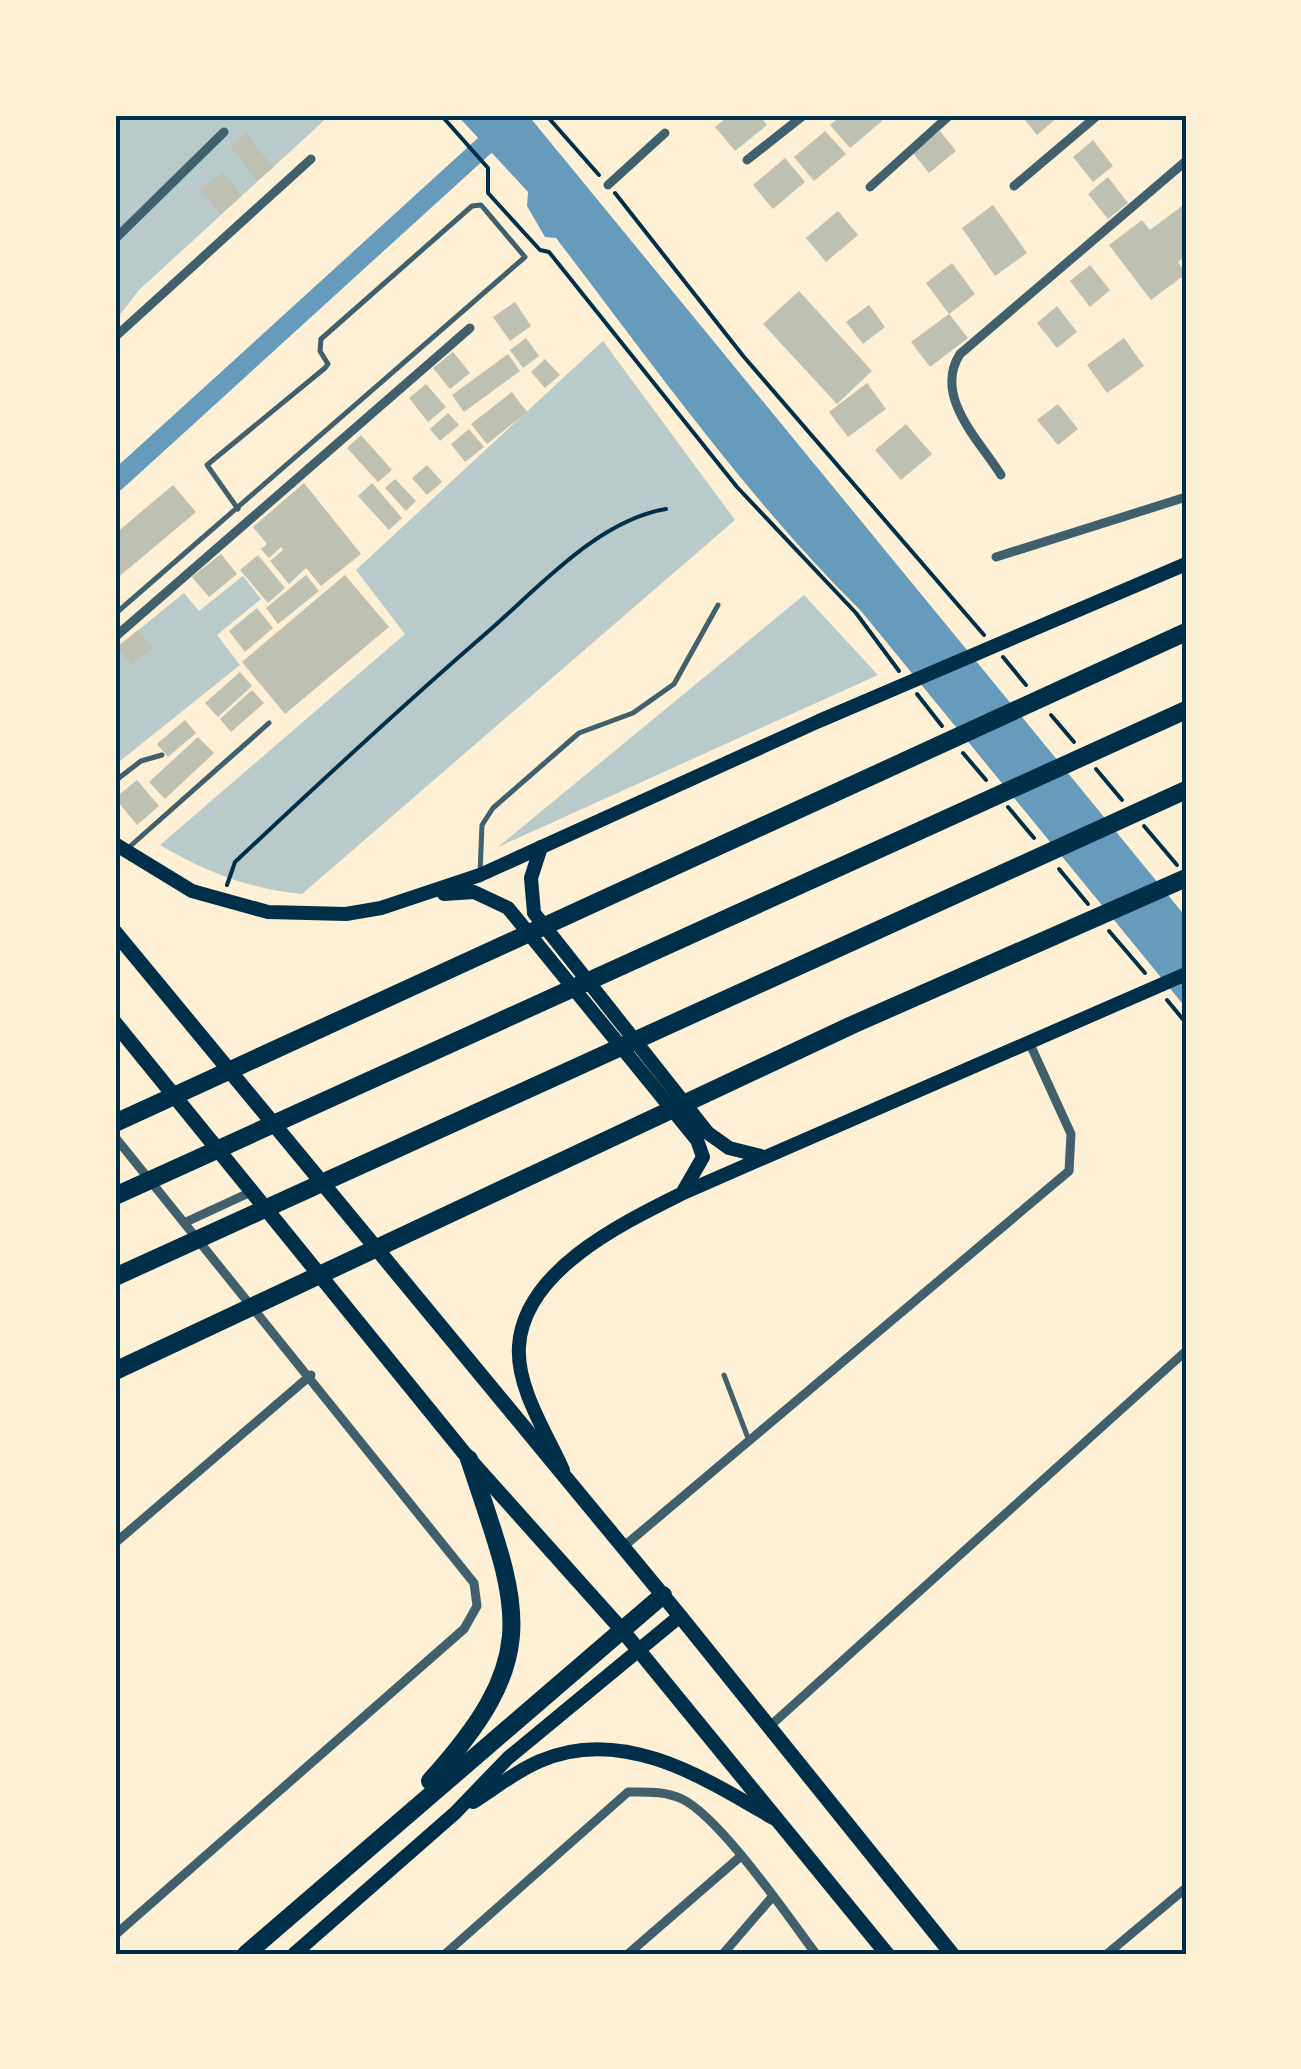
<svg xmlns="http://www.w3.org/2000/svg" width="1301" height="2069" font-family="Quicksand,sans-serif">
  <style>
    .green { fill: #b9caca }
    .water { fill: #669bbc }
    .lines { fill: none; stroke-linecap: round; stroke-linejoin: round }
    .canal { stroke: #669bbc; stroke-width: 20 }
    .building { fill: #bec0b2 }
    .path { stroke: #003049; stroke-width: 4 }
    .service { stroke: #3f606c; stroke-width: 5 }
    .minor { stroke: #3f606c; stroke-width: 9 }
    .secondary { stroke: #003049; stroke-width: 14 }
    .primary { stroke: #003049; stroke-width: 15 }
    .motorway { stroke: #003049; stroke-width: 18 }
    .neatline { fill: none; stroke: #003049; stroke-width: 4 }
  </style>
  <rect width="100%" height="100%" fill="#fdf0d5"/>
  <!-- green -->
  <g class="green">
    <path d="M115,115h215l-191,175 -24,31z"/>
    <path d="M603,341l132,179 -433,374c-55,-6 -94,-21 -142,-49l245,-211 -49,-64z"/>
    <path d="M243,576l18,23 -44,36 23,30 -125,100v-116l69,-56 15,18z"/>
    <path d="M804,595l74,80 -380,172z"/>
  </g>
  <!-- water -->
  <path class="water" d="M457,115h71l658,802v91l-325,-397c-114,-113 -207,-245 -305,-373l-11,-1 -18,-31 1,-14z"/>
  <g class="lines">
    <!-- canal -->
    <path class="canal" d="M115,482l379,-345"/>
  </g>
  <!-- building -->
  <g class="building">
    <path d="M730,115h29l8,10 -32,26 -20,-24z"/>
    <path d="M842,115h35l5,6 -32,27 -20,-23z"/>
    <path d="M1021,115h33l3,3 -20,17z"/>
    <path d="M825,131l21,23 -32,27 -20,-24z"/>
    <path d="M940,131l16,20 -27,22 -16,-20z"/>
    <path d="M246,133l27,35 -17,13 -26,-35z"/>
    <path d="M1093,140l20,26 -20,16 -20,-25z"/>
    <path d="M785,158l20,24 -32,27 -20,-24z"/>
    <path d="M223,172l19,24 -22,18 -20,-24z"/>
    <path d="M1108,177l20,26 -20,16 -20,-25z"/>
    <path d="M1186,203v53l-8,6 8,12 -35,26 -42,-55 33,-25 8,10z"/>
    <path d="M993,205l34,48 -32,23 -33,-48z"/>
    <path d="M838,211l20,24 -32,27 -20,-24z"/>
    <path d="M952,263l23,31 -26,20 19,24 -38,29 -19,-25 38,-28 -23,-31z"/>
    <path d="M1090,265l20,25 -20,17 -20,-26z"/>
    <path d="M799,291l73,80 -35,33 -74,-80z"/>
    <path d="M515,302l16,24 -21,15 -17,-24z"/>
    <path d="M869,305l16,22 -22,17 -17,-22z"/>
    <path d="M1057,306l20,26 -20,16 -20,-25z"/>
    <path d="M526,338l13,18 -16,12 -13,-18z"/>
    <path d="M1124,338l20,28 -37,27 -20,-28z"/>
    <path d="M453,352l17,21 -20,16 -17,-21z"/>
    <path d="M508,354l12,17 -56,41 -12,-17z"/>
    <path d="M545,359l15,16 -15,13 -14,-16z"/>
    <path d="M867,383l19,26 -38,28 -19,-25z"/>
    <path d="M426,384l20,23 -18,15 -19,-24z"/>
    <path d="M512,392l15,20 -40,32 -16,-20z"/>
    <path d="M1058,404l20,25 -20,16 -21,-25z"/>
    <path d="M448,413l11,12 -19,16 -10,-12z"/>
    <path d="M906,424l26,30 -31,26 -26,-30z"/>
    <path d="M469,429l15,18 -19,15 -14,-18z"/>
    <path d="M361,435l31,35 -14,12 -31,-34z"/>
    <path d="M427,465l15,17 -15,13 -15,-17z"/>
    <path d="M395,479l21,22 -10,10 -21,-23z"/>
    <path d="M304,483l57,71 -40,32 -15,-18 -17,16 -19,-23 13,-11 -2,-3 -12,11 -8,-9 6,-5 -14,-17z"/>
    <path d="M372,483l30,35 -13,12 -31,-34z"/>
    <path d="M173,485l23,27 -81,68v-46z"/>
    <path d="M221,554l16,20 -28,23 -17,-20z"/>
    <path d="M258,555l27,33 -17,15 -28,-33z"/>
    <path d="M306,575l13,16 -41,33 -12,-16z"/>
    <path d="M345,575l44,52 -104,87 -43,-52z"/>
    <path d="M257,608l16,20 -28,24 -16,-21z"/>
    <path d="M138,630l15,18 -21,17 -15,-18z"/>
    <path d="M240,672l12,14 -34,31 -13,-14z"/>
    <path d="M252,690l12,13 -33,29 -11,-13z"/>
    <path d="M185,720l11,13 -28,24 -11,-13z"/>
    <path d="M198,737l16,16 -49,46 -16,-17z"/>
    <path d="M137,780l22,26 -22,19 -22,-27z"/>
  </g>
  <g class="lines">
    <!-- path -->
    <g class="path">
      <path d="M441,115l47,53v25l52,57 9,2 188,235 119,126 43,58"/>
      <path d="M546,115l53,60"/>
      <path d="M615,193l129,164 240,278"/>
      <path d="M1003,657l23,28"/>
      <path d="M917,694l25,32"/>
      <path d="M1051,715l23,27"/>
      <path d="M963,753l23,27"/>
      <path d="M1096,769l26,31"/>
      <path d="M1008,807l26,31"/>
      <path d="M1144,826l33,39"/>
      <path d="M1059,869l29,35"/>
      <path d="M227,885l8,-23c84,-79 168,-157 256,-233 49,-43 108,-109 175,-120"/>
      <path d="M1109,931l36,42"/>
      <path d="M1167,1000l19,23"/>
    </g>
    <!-- service -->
    <g class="service">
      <path d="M115,614l410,-357 -44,-52 -9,1 -151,133 -1,12 8,13 -3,4 -118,97 31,44"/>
      <path d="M115,781l26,-20 21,-6"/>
      <path d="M127,849l142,-126"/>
      <path d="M480,873l2,-48 11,-17 86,-75 54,-20 41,-29 44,-79"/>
      <path d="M724,1375l24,63"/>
    </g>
    <!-- minor -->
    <g class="minor">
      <path d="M747,160l57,-45"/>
      <path d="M608,185l57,-52"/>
      <path d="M1014,186l84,-71"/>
      <path d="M870,187l80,-72"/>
      <path d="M115,239l109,-107"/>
      <path d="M115,337l196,-178"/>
      <path d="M1001,475c-22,-35 -68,-79 -41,-121l226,-193"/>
      <path d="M996,557l190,-60"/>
      <path d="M115,637l355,-309"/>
      <path d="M115,1137l359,446 3,23 -13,23 -349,306"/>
      <path d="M186,1222l67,-31"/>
      <path d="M115,1543l196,-168"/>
      <path d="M623,1547l446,-376 2,-37 -42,-92"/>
      <path d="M770,1726l416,-375"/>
      <path d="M445,1954l183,-162c19,0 37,-1 54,7 38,18 107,119 134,155"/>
      <path d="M628,1954l113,-98"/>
      <path d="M723,1954l50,-58"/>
      <path d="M1107,1954l79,-66"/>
    </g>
    <!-- secondary -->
    <g class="secondary">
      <path d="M115,844l77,47 76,21 78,2 35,-6 99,-33 339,-154 367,-157"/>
      <path d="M541,847l-10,31 3,35 174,220 21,15 32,8"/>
      <path d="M444,894l30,-2 34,16 189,232 6,17 -19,33"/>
      <path d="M563,1470c-16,-36 -47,-83 -44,-124 5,-76 104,-123 164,-153l503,-219"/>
      <path d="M473,1802c21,-13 43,-31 67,-41 82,-36 165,17 233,57"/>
      <path d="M294,1954l161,-141 53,-55 172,-142"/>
    </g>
    <!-- primary -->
    <g class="primary">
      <path d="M115,932l565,684 272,338"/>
      <path d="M115,1023l354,436 153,171 265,324"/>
    </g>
    <!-- motorway -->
    <g class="motorway">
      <path d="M115,1123l1071,-491"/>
      <path d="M115,1196l1071,-486"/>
      <path d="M115,1277l1071,-487"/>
      <path d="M115,1371l737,-346 334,-147"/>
      <path d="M430,1781c115,-127 89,-172 39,-322"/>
      <path d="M246,1954l417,-359"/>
    </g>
  </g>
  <!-- border -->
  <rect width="1301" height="2069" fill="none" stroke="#fdf0d5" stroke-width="235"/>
  <rect x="118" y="118" width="1066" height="1834" class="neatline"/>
</svg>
